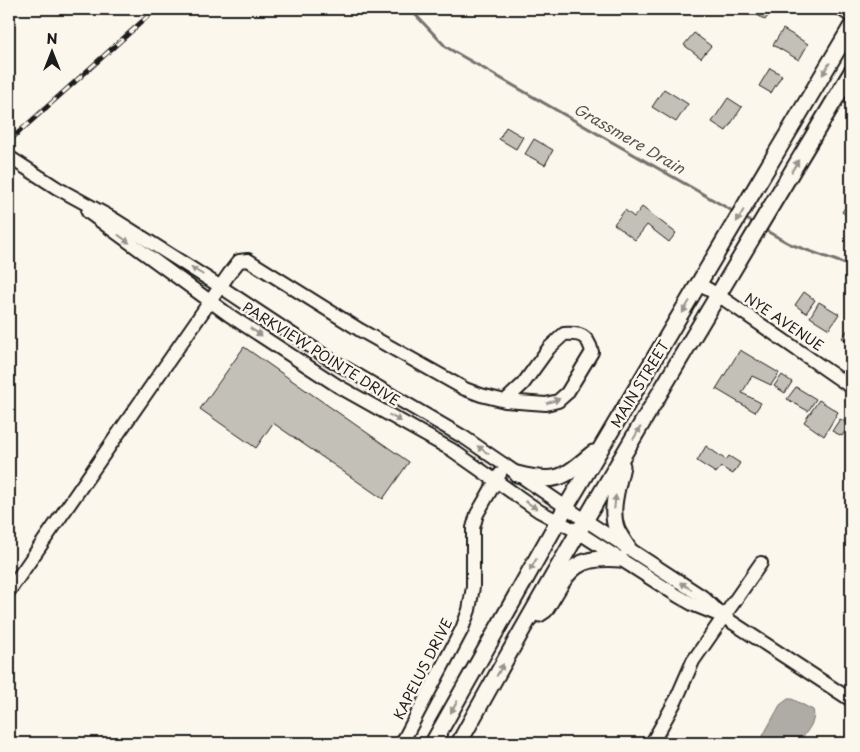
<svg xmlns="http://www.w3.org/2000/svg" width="860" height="752" font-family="'Playpen Sans',sans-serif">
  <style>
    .water { fill: #afaca5; stroke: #74726e }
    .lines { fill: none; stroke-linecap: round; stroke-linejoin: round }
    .stream { stroke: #74726e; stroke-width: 3 }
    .building { fill: #c3c0b8; stroke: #1c1c1c }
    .minor-casing { stroke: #1c1c1c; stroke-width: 16 }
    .major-casing { stroke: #1c1c1c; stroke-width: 19 }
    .minor { stroke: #fbf7ec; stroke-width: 12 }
    .major { stroke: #fbf7ec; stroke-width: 15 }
    .rail-casing { stroke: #1c1c1c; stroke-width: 5 }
    .rail { stroke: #fbf7ec; stroke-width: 3; stroke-dasharray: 9; stroke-linecap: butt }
    .oneway { fill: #97948e }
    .labels { text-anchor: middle; stroke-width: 5; stroke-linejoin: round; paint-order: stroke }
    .street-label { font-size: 14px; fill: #1c1c1c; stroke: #fbf7ec }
    .water-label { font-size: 15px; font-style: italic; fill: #575653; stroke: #fbf7ec }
  </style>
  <rect width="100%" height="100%" fill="#fbf7ec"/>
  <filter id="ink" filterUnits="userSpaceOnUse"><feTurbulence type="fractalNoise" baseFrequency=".02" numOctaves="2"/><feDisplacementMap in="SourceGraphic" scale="10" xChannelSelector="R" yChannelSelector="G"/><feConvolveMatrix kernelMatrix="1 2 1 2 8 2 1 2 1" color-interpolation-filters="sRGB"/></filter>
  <g filter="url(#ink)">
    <!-- water -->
    <path class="water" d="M788,699h4l21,11c4,12 -8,23 -14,33h-40l21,-38z"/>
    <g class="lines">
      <!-- stream -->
      <g class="stream">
        <path d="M410,9l36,38 290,166"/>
        <path d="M744,218l12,6"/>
        <path d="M763,229l27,15 61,22"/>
      </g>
    </g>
    <!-- building -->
    <g class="building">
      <path d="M754,9h19l-8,11 -9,-6 2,-3z"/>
      <path d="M783,29l25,15 -9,16 -26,-15z"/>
      <path d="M694,33l17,13 -10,12 -17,-13z"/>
      <path d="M770,68l12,7 -11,18 -12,-7z"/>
      <path d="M664,89l24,15 -12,18 -24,-15z"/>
      <path d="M728,98l14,9 -16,24 -14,-9z"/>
      <path d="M506,127l17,10 -7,12 -17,-10z"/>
      <path d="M534,139l19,11 -8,15 -20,-11z"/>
      <path d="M851,199v20l-9,-7z"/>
      <path d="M642,207l34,26 -7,9 -22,-17 -12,15 -21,-16 11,-14 9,7z"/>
      <path d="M804,292l11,8 -9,13 -11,-8z"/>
      <path d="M819,302l20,12 -10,15 -19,-12z"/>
      <path d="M851,325v18l-9,-5z"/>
      <path d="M244,347l165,115 -26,37 -110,-76 -17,25 -56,-39z"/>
      <path d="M740,350l39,23 -8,12 -19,-9 -10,17 19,10 -6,9 -39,-23z"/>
      <path d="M782,375l10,7 -7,11 -11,-7z"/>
      <path d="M796,387l20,12 -8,12 -21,-12z"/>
      <path d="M819,400l19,12 -14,24 -20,-14z"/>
      <path d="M840,419l10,5 -8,12 -10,-5z"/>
      <path d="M706,446l20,14 3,-4 11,7 -7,11 -12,-7 -5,6 -19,-12z"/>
    </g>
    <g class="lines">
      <defs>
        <g id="minor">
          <path d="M841,9l10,7"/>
          <path d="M9,157l48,31 55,30 109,69 107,71 137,80 120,82 118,77 21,20 127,83"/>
          <path d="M88,212l141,103 89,58 20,13 114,64 87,61 39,21 100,64 16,9 25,10"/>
          <path d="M699,284l19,11 133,92"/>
          <path d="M9,591l220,-317 10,-13 9,-1 112,70 105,59 16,6 24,6 41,3 12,-3 9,-8 25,-41c-4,-17 -12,-19 -28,-18l-15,14 -26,36 -18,17"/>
          <path d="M402,743l60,-114 7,-19 4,-23v-59l4,-14 23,-40"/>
          <path d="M652,743l24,-43 17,-39 68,-98"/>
        </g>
        <g id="major">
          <path d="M622,466c-4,20 -13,44 -5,64 3,6 7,12 11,18"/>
          <path d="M517,474c40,10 45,5 76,-21"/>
          <path d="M539,614l6,-4c23,-37 26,-55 75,-51"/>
          <path d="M433,743l133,-236 285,-480"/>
          <path d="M459,743c125,-227 259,-448 392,-670"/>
        </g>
      </defs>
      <!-- minor casing -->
      <use href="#minor" class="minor-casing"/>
      <!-- major casing -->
      <use href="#major" class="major-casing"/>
      <!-- minor -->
      <use href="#minor" class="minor"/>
      <!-- major -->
      <use href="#major" class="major"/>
      <defs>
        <path id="rail" d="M9,141l147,-132"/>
      </defs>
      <!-- rail casing -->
      <use href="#rail" class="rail-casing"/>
      <!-- rail -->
      <use href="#rail" class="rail"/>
    </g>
    <!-- one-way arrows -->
    <defs><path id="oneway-solid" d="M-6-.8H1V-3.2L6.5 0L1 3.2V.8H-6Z" transform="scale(1.25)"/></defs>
    <g class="oneway">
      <use href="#oneway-solid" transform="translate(826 69) rotate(121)"/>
      <use href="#oneway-solid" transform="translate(795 166) rotate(-59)"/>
      <use href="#oneway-solid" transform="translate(740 216) rotate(120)"/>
      <use href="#oneway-solid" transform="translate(124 239) rotate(36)"/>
      <use href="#oneway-solid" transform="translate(197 271) rotate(-148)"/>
      <use href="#oneway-solid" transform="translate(686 307) rotate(121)"/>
      <use href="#oneway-solid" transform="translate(256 332) rotate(33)"/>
      <use href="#oneway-solid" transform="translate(553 401) rotate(-19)"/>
      <use href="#oneway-solid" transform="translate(395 418) rotate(29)"/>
      <use href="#oneway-solid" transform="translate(637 433) rotate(-59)"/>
      <use href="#oneway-solid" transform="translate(483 450) rotate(-145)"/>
      <use href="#oneway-solid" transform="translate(615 502) rotate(-84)"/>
      <use href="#oneway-solid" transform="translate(531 505) rotate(34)"/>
      <use href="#oneway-solid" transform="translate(533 565) rotate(119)"/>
      <use href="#oneway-solid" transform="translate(686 586) rotate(-147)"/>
      <use href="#oneway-solid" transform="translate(500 670) rotate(-61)"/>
      <use href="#oneway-solid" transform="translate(454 707) rotate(119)"/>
    </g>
  </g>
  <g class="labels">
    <!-- street labels -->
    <g class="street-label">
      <text transform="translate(784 322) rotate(34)" y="5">NYE AVENUE</text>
      <text transform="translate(321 354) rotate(32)" y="5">PARKVIEW POINTE DRIVE</text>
      <text transform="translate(640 384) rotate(-59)" y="5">MAIN STREET</text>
      <text transform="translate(423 669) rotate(-63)" y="5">KAPELUS DRIVE</text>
    </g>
    <!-- water labels -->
    <g class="water-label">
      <text transform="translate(629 139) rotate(30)" y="5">Grassmere Drain</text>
    </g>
  </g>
  <!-- margin -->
  <rect width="860" height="752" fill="none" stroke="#fbf7ec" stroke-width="30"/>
  <rect x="15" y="15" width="830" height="722" fill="none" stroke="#1c1c1c" stroke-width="2" filter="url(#ink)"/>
  <!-- north arrow -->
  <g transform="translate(52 52)" stroke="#fbf7ec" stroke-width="4" paint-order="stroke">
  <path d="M0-4L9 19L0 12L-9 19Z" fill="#1c1c1c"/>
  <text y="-8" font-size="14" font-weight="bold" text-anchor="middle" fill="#1c1c1c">N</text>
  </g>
</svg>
